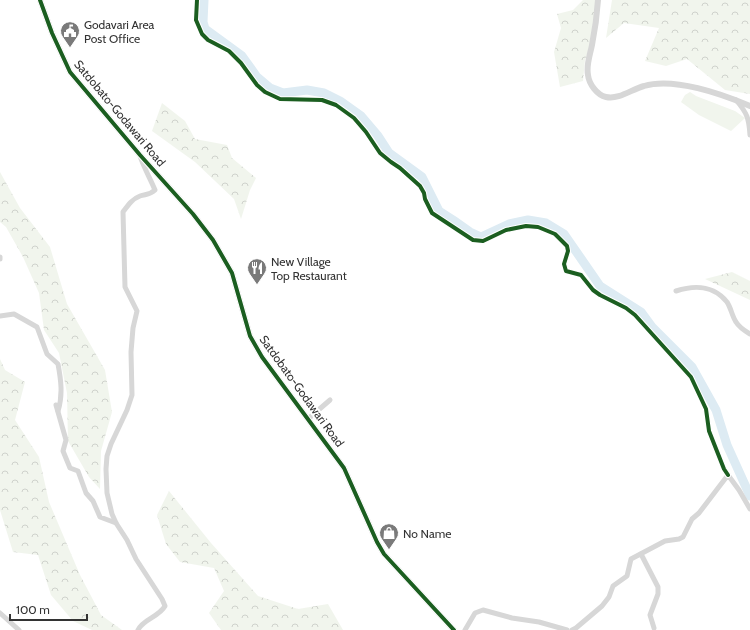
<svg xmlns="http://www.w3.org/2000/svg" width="750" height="630" font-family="Cabin,sans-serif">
<defs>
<pattern id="forest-crowns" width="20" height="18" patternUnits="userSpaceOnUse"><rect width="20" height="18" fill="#f1f5ed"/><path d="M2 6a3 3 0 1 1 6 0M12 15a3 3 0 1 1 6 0" fill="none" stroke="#cfd2cc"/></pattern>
</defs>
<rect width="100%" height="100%" fill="#fff"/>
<g fill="url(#forest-crowns)">
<polygon points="583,0 595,0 595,31 585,60 583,81 560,87 554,52 561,28 557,14 573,10"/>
<polygon points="612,0 750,0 750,94 725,90 687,59 666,66 645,61 659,28 624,23 606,38"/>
<polygon points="162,103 185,121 195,139 227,145 232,158 256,178 250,190 241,219 234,199 195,162 152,131"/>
<polygon points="0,172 20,208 50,247 67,304 105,370 112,412 101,451 100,489 89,477 68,441 67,393 59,353 44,330 39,293 23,257 6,227 0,222"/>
<polygon points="732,272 750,281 750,300 705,279"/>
<polygon points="0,359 5,370 25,382 15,420 39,457 49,502 80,575 101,615 122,630 92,630 73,621 51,595 38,555 13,552 0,510"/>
<polygon points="169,491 211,543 258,596 298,609 328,604 343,630 221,630 209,613 224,591 214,568 180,562 166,544 157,515"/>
</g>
<polygon fill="#f1f5ed" points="690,92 696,96 735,111 745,118 731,131 699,115 681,102 685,95"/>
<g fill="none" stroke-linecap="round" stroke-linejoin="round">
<polyline stroke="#ddebf3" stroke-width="9" points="204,0 203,22 205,29 242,56 257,77 270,88 283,93 307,90 324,93 340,101 361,116 378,136 389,153 422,177 439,211 453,220 470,232 481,237 509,224 528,220 546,223 564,234 600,286 641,312 652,327 692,367 716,410 727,445 750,496"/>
<g stroke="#d7d7d7" stroke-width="5">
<polyline points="197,0 196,20 202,34 208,40 229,51 241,63 257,85 265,92 280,99 322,100 336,105 354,118 366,132 380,153 391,162 400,168 420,186 424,193 425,199 432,213 473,240 483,241 506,230 526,226 538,227 555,234 567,246 568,251 564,264 566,271 581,275 593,290 600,295 626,308 635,315 691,377 706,409 709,431 724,469 728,475"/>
<path d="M 736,100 C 747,113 749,118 750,135"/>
<polyline points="0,257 0,259"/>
<path d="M 676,291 C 695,285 713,285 727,302 C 731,308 732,316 736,322 C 739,327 745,331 750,334"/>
<path d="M 0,316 L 14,314 L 37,327 L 47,354 L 58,364 C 61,380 63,395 58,411"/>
<polyline points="56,405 66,440 63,451 70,468 78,471 86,493 93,501 100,517 116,523"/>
<polyline points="308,419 330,400"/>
<polyline points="641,554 658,587 658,594 650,615 654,628"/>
<polyline points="0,613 19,630"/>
<path d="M 138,630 C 143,619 159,617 165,606 L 162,599 L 136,559 L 127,540 L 116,523 L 112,514 L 107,493 L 106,469 L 107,456 L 111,444 L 127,410 L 132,395 L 131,352 L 133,328 L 137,311 L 125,287 L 123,212 C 128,205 132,199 140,196 C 146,194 150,195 155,190 C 150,178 144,168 140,156"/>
<polyline points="465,630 475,613 483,610 512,618 539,622 567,630"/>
<polyline points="572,630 576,628 602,606 609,597 613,586 627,576 631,559 665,541 679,539 683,537 692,519 699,513 728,475 739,490 750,509"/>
</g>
<g stroke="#d7d7d7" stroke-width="6">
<polyline points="40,0 52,33 70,72 140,155 193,214 213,240 232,273 250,336 262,357 344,468 377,542 384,554 454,630"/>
<path d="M 598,0 C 597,15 595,30 592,45 C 590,55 586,65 588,75 C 589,84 597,95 606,97 C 619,100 632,89 644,86 C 674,77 722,94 750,106"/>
</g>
<g stroke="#fff" stroke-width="6">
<g id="cycleway">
<polyline points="40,0 52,33 70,72 140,155 193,214 213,240 232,273 250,336 262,357 344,468 377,542 384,554 454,630"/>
<polyline points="197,0 196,20 202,34 208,40 229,51 241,63 257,85 265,92 280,99 322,100 336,105 354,118 366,132 380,153 391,162 400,168 420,186 424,193 425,199 432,213 473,240 483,241 506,230 526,226 538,227 555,234 567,246 568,251 564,264 566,271 581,275 593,290 600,295 626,308 635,315 691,377 706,409 709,431 724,469 728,475"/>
</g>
</g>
<use href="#cycleway" stroke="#1b5e20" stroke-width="4"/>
</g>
<defs>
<g id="civic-pin" transform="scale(1)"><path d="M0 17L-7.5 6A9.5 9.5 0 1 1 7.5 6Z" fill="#7a7a7a" stroke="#fff"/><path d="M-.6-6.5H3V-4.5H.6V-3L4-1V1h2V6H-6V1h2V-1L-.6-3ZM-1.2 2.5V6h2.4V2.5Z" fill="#fff"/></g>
<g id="restaurant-pin" transform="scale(1)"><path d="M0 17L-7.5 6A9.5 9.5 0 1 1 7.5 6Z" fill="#7a7a7a" stroke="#fff"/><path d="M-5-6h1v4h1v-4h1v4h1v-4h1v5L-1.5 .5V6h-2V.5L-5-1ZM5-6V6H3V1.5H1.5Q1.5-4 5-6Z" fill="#fff"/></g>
<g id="shop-pin" transform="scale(1)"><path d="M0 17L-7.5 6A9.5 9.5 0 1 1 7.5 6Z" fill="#7a7a7a" stroke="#fff"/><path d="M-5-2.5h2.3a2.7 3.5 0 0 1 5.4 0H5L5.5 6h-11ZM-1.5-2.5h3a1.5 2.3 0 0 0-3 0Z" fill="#fff"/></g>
</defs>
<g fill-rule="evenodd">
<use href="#civic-pin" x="70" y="31"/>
<use href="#restaurant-pin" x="257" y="268"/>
<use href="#shop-pin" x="389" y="533"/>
</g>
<g text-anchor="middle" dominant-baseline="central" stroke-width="4" stroke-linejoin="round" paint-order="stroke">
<g font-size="12" fill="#333" stroke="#fff" text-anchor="start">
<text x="84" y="24">Godavari Area<tspan x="84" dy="14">Post Office</tspan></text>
<text x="271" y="261">New Village<tspan x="271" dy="14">Top Restaurant</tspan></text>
<text x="403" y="533">No Name</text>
</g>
<g font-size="12" fill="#333" stroke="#fff">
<text transform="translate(120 113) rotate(50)">Satdobato-Godawari Road</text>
<text transform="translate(302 391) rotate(54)">Satdobato-Godawari Road</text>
</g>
</g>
<path d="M10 614v6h77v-6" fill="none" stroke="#333333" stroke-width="2"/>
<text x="16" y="614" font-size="12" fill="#333333" stroke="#ffffff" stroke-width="3" paint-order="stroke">100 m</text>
</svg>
